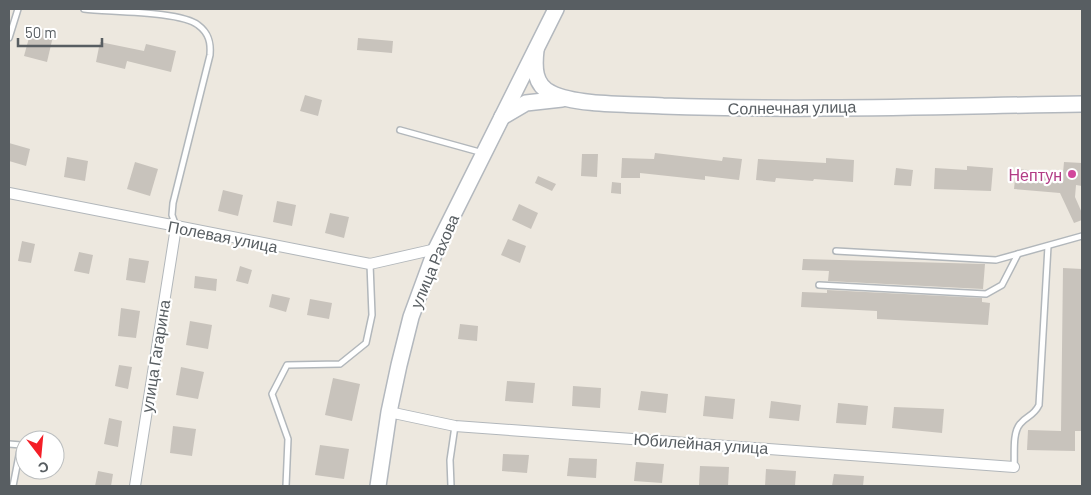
<svg xmlns="http://www.w3.org/2000/svg" width="1091" height="495" font-family="Barlow,sans-serif">
<rect width="100%" height="100%" fill="#ede8df"/>
<g fill="#c8c3bc">
<polygon points="32,27 54,32 47,62 24,56"/>
<polygon points="358,38 393,41 392,53 357,50"/>
<polygon points="100,42 144,51 146,44 176,51 171,72 127,61 125,69 96,62"/>
<polygon points="305,95 322,100 318,116 300,111"/>
<polygon points="9,143 30,149 26,166 9,161"/>
<polygon points="655,153 722,161 723,157 742,159 739,180 705,176 705,180 640,173 640,178 621,178 622,158 654,159"/>
<polygon points="582,154 598,154 597,177 581,176"/>
<polygon points="67,157 88,161 85,181 64,177"/>
<polygon points="826,158 854,160 853,182 814,179 813,181 776,178 775,182 756,180 758,159 826,163"/>
<polygon points="135,162 158,169 150,196 127,189"/>
<polygon points="1064,162 1082,163 1082,186 1076,185 1075,197 1082,213 1082,220 1074,223 1060,193 1014,189 1016,169 1063,173"/>
<polygon points="967,166 993,168 991,191 934,189 935,168 967,170"/>
<polygon points="896,168 913,170 911,186 894,185"/>
<polygon points="538,176 556,184 552,191 535,183"/>
<polygon points="612,182 621,183 621,194 611,193"/>
<polygon points="223,190 243,195 238,216 218,211"/>
<polygon points="277,201 296,205 292,226 273,222"/>
<polygon points="519,204 538,213 531,229 512,220"/>
<polygon points="330,213 349,217 344,238 325,233"/>
<polygon points="508,239 526,246 520,263 501,255"/>
<polygon points="22,241 35,244 31,263 18,261"/>
<polygon points="79,252 93,255 89,274 74,271"/>
<polygon points="129,258 149,261 145,283 126,280"/>
<polygon points="803,259 985,264 983,289 828,281 829,271 802,270"/>
<polygon points="240,266 252,270 248,284 236,281"/>
<polygon points="1063,268 1082,269 1081,431 1075,431 1075,451 1027,450 1028,430 1061,431"/>
<polygon points="195,276 217,279 216,291 194,288"/>
<polygon points="827,290 982,298 982,302 990,303 988,325 877,319 877,311 801,307 802,292 827,293"/>
<polygon points="272,294 290,298 286,312 269,307"/>
<polygon points="310,299 332,303 329,319 307,315"/>
<polygon points="121,308 140,311 136,338 118,336"/>
<polygon points="190,321 212,325 208,349 186,345"/>
<polygon points="460,324 478,326 477,341 458,339"/>
<polygon points="119,365 132,367 128,389 115,386"/>
<polygon points="181,367 204,372 198,399 176,395"/>
<polygon points="333,378 360,384 352,421 325,415"/>
<polygon points="507,381 535,383 533,403 505,401"/>
<polygon points="573,386 601,388 600,408 572,406"/>
<polygon points="641,391 668,394 666,413 638,410"/>
<polygon points="705,396 735,399 733,419 703,416"/>
<polygon points="771,401 801,405 799,421 769,418"/>
<polygon points="838,403 868,406 866,425 836,423"/>
<polygon points="894,407 944,409 942,433 892,428"/>
<polygon points="109,418 122,421 118,447 104,444"/>
<polygon points="173,426 196,429 192,456 170,453"/>
<polygon points="320,445 349,449 344,479 315,475"/>
<polygon points="503,454 529,455 527,473 502,471"/>
<polygon points="569,458 597,459 596,478 567,476"/>
<polygon points="636,462 664,464 662,483 634,481"/>
<polygon points="700,466 729,467 728,486 699,485"/>
<polygon points="766,469 796,471 795,486 765,486"/>
<polygon points="98,471 113,474 111,486 95,486"/>
<polygon points="834,474 864,476 863,486 832,486"/>
</g>
<g fill="none" stroke-linecap="round" stroke-linejoin="round">
<g stroke="#b2b7bb" stroke-width="8">
<g id="lane">
<path d="M 84,9 C 109,12 181,11 198,25 C 209,33 211,43 210,55 L 173,203 L 172,215 L 176,226"/>
<polyline points="9,38 18,9"/>
<polyline points="400,130 483,153"/>
<polyline points="836,251 996,260 1082,236"/>
<polyline points="819,285 986,294 1002,285 1018,254"/>
<polyline points="9,444 21,445 13,486"/>
<path d="M 1014,467 C 1015,455 1012,433 1020,424 C 1027,415 1033,417 1039,405 L 1048,246"/>
<polyline points="286,486 288,439 272,394 287,365 340,364 366,343 372,315 370,264"/>
<polyline points="451,486 450,460 455,426"/>
</g>
</g>
<g stroke="#b2b7bb" stroke-width="12">
<g id="street">
<polyline points="9,193 370,264 436,249"/>
<polyline points="389,412 455,426 1014,467"/>
<polyline points="135,486 176,227"/>
</g>
</g>
<g stroke="#b3b8be" stroke-width="18">
<g id="secondary">
<path d="M 536,50 C 534,67 534,85 551,93 C 576,106 634,104 663,106 C 803,111 943,106 1082,104"/>
<polyline points="502,117 526,103 562,99"/>
<polyline points="378,486 389,412 399,365 411,317 436,249 556,9"/>
</g>
</g>
<use href="#lane" stroke="#fff" stroke-width="5"/>
<use href="#street" stroke="#fff" stroke-width="10"/>
<use href="#secondary" stroke="#fff" stroke-width="15"/>
</g>
<circle fill="#d1479c" stroke="#fff" stroke-width="2" cx="1072" cy="174" r="5"/>
<g text-anchor="middle" dominant-baseline="central" stroke-width="4.5" stroke-linejoin="round" paint-order="stroke">
<g font-size="16" fill="#585e62" stroke="#fff">
<text transform="translate(792 107) rotate(-1)">Солнечная улица</text>
<text transform="translate(223 236) rotate(11)">Полевая улица</text>
<text transform="translate(434 261) rotate(-67)">улица Рахова</text>
<text transform="translate(155 356) rotate(-81)">улица Гагарина</text>
<text transform="translate(701 443) rotate(4)">Юбилейная улица</text>
</g>
<g font-size="16" fill="#b23c85" stroke="#fff" text-anchor="end">
<text x="1062" y="174">Нептун</text>
</g>
</g>
<rect width="1091" height="495" fill="none" stroke="#585e62" stroke-width="20"/>
<g transform="translate(40 455) rotate(164)"><circle r="24" fill="#ffffff" stroke="#bcbfc0"/>
<path d="M0-4L9 19L0 12L-9 19Z" fill="#f41e27"/>
<text y="-8" font-size="14" font-weight="bold" text-anchor="middle" fill="#585e62">С</text>
</g>
<path d="M18 38v8h84v-8" fill="none" stroke="#585e62" stroke-width="2.5"/>
<text x="25" y="38" font-size="15" fill="#585e62" stroke="#ffffff" stroke-width="4" paint-order="stroke">50 m</text>
</svg>
